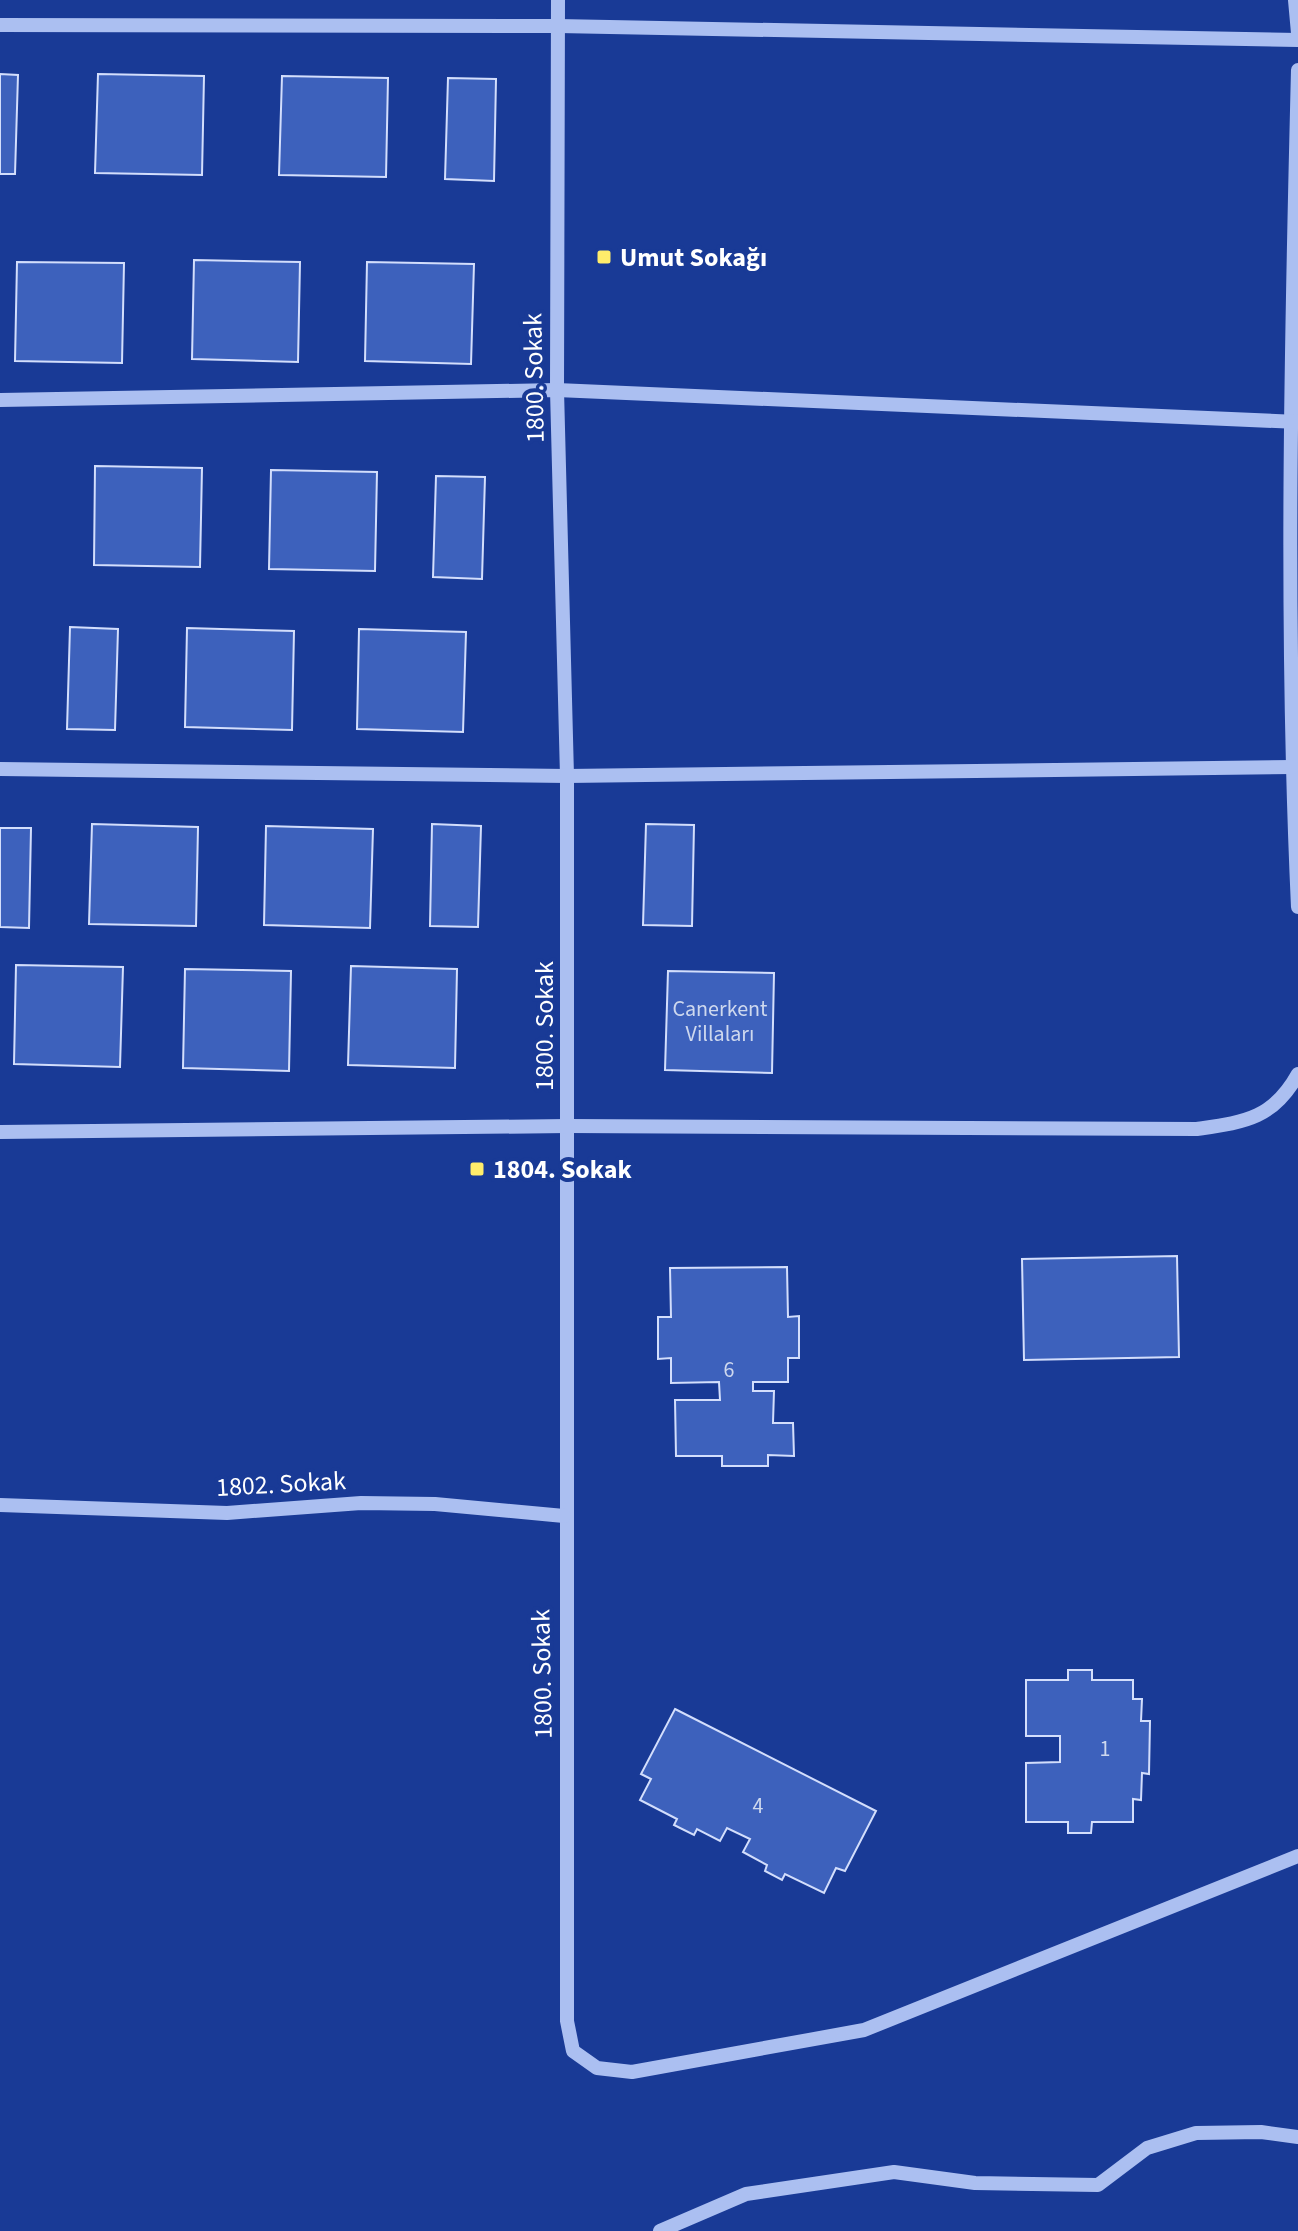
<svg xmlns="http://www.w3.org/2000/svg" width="1298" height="2231" font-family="'Source Sans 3',sans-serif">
<rect width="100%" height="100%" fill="#193a96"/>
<g fill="#3d61bc" stroke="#d3defc" stroke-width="2">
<polygon points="0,74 18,75 15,174 0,174"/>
<polygon points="98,74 204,76 202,175 95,173"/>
<polygon points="282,76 388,78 386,177 279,175"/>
<polygon points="448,78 496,79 494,181 445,179"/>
<polygon points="194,260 300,262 298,362 192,359"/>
<polygon points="17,262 124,263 122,363 15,361"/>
<polygon points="367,262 474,264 471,364 365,361"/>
<polygon points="95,466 202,468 200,567 94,565"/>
<polygon points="271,470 377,472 375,571 269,569"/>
<polygon points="436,476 485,477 482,579 433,577"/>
<polygon points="70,627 118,629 115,730 67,729"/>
<polygon points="187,628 294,631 292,730 185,727"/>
<polygon points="359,629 466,632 463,732 357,729"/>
<polygon points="92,824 198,827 196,926 89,924"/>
<polygon points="432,824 481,826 478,927 430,926"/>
<polygon points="646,824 694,825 692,926 643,925"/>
<polygon points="266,826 373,829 370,928 264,925"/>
<polygon points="0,828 31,828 29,928 0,927"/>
<polygon points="16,965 123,967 120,1067 14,1064"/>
<polygon points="351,966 457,969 455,1068 348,1065"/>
<polygon points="185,969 291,971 289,1071 183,1068"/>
<polygon points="668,971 774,973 772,1073 665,1070"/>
<polygon points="1177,1256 1179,1357 1024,1360 1022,1259"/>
<polygon points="787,1267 788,1317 799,1316 799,1358 788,1358 788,1382 753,1382 753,1391 774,1391 773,1423 793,1423 794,1456 768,1455 768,1466 722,1466 722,1456 676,1456 675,1400 720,1400 719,1382 671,1383 671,1358 658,1359 658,1317 671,1317 670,1268"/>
<polygon points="1068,1670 1092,1670 1092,1680 1133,1680 1133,1699 1142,1699 1141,1721 1150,1721 1149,1774 1142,1773 1141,1800 1133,1799 1133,1822 1092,1822 1091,1833 1068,1833 1068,1822 1026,1822 1026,1763 1060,1762 1060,1736 1026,1736 1026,1680 1068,1680"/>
<polygon points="675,1709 876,1811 845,1871 836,1868 824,1893 785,1874 782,1880 765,1871 767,1865 743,1852 750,1839 727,1828 720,1841 697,1829 694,1835 674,1825 677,1819 640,1800 651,1779 641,1774"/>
</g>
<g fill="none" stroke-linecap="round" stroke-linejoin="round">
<g stroke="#abbff1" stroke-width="14">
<polyline points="558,0 557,390 567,776 567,2021 573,2051 597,2068 632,2072 864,2030 1298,1856"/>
<polyline points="1295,0 1298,33"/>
<polyline points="0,25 558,26 1298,40"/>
<path d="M 1298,70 C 1291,349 1285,628 1298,907"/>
<polyline points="0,400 557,390 1298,422"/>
<polyline points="0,769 567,776 1292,767"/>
<path d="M 0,1132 L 568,1126 L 1197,1129 C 1245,1122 1273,1119 1298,1074"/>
<polyline points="0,1505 227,1513 361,1503 435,1504 564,1516"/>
<polyline points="660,2231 746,2194 894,2172 975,2183 1098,2185 1147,2148 1196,2133 1261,2132 1298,2137"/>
</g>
</g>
<g fill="#ffed6b" stroke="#193a96" stroke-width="3">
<rect x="596" y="249" width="16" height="16" rx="4"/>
<rect x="469" y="1161" width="16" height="16" rx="4"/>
</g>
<g text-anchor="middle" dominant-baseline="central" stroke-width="8" stroke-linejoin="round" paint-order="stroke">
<g font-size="22" fill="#ced8ee">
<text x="720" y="1009">Canerkent<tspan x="720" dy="25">Villaları</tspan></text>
<text x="729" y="1370">6</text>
<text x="1105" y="1749">1</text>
<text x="758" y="1806">4</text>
</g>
<g font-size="26" font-weight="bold" fill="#fff" stroke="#193a96" text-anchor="start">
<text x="620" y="257">Umut Sokağı</text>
<text x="493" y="1169">1804. Sokak</text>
</g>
<g font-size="26" fill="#fff" stroke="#193a96">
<text transform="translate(534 378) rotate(-91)">1800. Sokak</text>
<text transform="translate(544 1026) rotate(-90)">1800. Sokak</text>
<text transform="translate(281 1484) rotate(-3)">1802. Sokak</text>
<text transform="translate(542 1674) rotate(-91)">1800. Sokak</text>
</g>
</g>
</svg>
